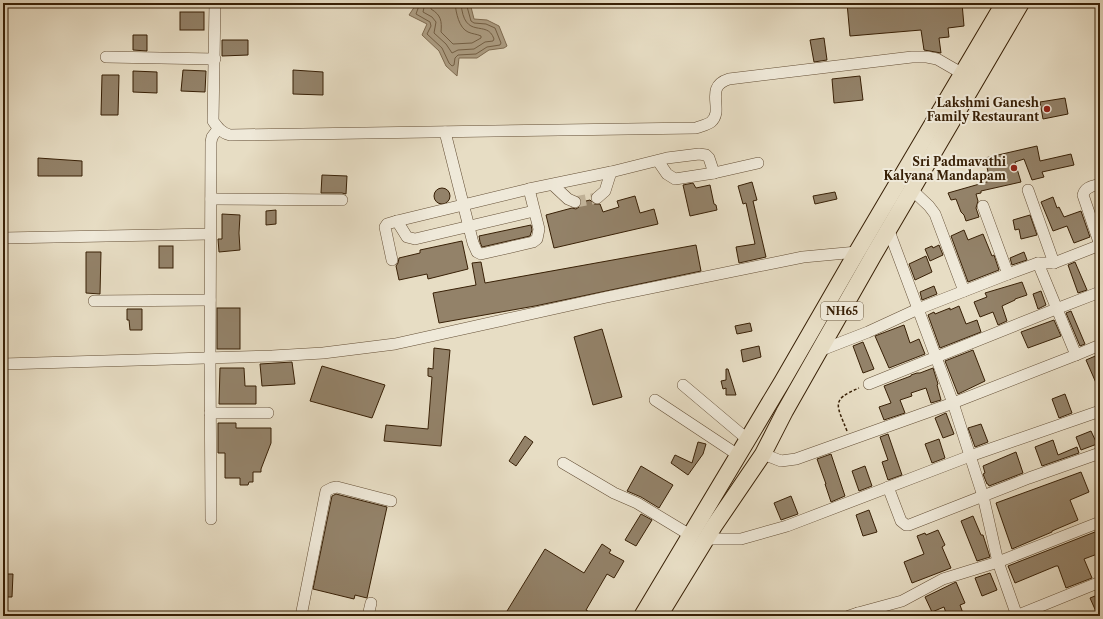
<svg xmlns="http://www.w3.org/2000/svg" width="1103" height="619" font-family="'Libre Caslon Text',serif">
<rect width="100%" height="100%" fill="#e7ddc4"/>
<filter id="stains"><feTurbulence type="fractalNoise" baseFrequency=".005" numOctaves="4"/><feColorMatrix values="0 0 0 0 .2 0 0 0 0 .09 0 0 0 0 .02 0 0 0 .5 -.17"/></filter>
<radialGradient id="worn" r=".72"><stop offset=".6" stop-color="#630" stop-opacity="0"/><stop offset="1" stop-color="#630" stop-opacity=".3"/></radialGradient>
<polygon fill="#ac9d83" stroke="#7e6b51" points="417,3 470,3 474,19 487,20 499,26 507,46 504,48 489,50 477,58 459,58 457,76 446,66 439,51 422,35 427,24 409,15"/>
<g fill="none" stroke-linecap="round" stroke-linejoin="round">
<g stroke="#725e44" stroke-width="1">
<polyline points="420,3 416,14 430,22 431,26 427,34 442,48 449,63 452,66 454,65 455,58 458,55 476,54 487,47 500,45 501,43 495,28 486,24 474,23 471,21 466,3"/>
<path d="M 425,3 L 423,12 L 432,17 L 436,22 L 434,33 L 446,44 L 452,53 L 458,50 L 474,49 L 485,42 L 493,41 L 494,39 C 487,18 464,42 461,3"/>
<path d="M 431,3 L 431,9 C 441,15 442,21 441,32 L 453,44 L 472,43 L 481,38 L 481,36 C 477,34 472,34 468,32 C 459,28 456,13 455,3"/>
</g>
</g>
<g fill="#938269" stroke="#382006">
<polygon points="847,3 962,3 964,26 948,28 949,37 939,38 941,53 924,50 921,30 850,36"/>
<rect x="180" y="12" width="24" height="18"/>
<polygon points="133,35 147,35 147,51 133,50"/>
<polygon points="824,38 827,60 814,62 810,40"/>
<polygon points="222,40 248,40 248,55 222,56"/>
<polygon points="183,70 206,71 205,92 181,91"/>
<polygon points="293,70 323,72 323,95 293,94"/>
<polygon points="133,71 157,72 157,93 133,92"/>
<polygon points="102,75 119,75 118,115 101,115"/>
<polygon points="860,76 863,100 834,103 832,79"/>
<polygon points="1065,98 1068,114 1043,119 1040,102"/>
<polygon points="1037,146 1040,161 1071,154 1074,165 1042,172 1044,177 1032,180 1024,159 1015,162 1021,182 981,191 981,193 976,194 978,201 976,208 979,217 966,221 964,215 961,212 956,199 951,200 948,193 990,181 985,158"/>
<polygon points="38,158 82,161 82,176 38,176"/>
<polygon points="322,175 347,176 346,194 342,193 321,193"/>
<polygon points="752,182 757,200 753,201 766,257 739,263 736,247 755,244 746,203 743,204 738,186"/>
<polygon points="693,183 696,188 710,185 714,204 716,205 717,210 690,216 683,185"/>
<circle cx="442" cy="196" r="8"/>
<polygon points="835,192 837,199 815,204 813,196"/>
<polygon points="635,196 640,213 654,209 658,224 554,248 546,215 572,208 576,209 579,207 582,202 590,200 594,204 600,204 603,212 619,207 617,201"/>
<polygon points="1053,197 1057,208 1059,207 1064,217 1081,211 1090,237 1074,243 1067,226 1053,231 1041,202"/>
<polygon points="276,210 276,224 266,225 266,211"/>
<polygon points="222,214 240,215 239,233 240,250 219,252 218,239 222,239"/>
<polygon points="1030,215 1037,235 1021,239 1019,229 1015,230 1013,220"/>
<polygon points="531,225 532,230 530,236 482,247 480,242 479,236"/>
<polygon points="964,230 968,240 983,234 992,256 994,255 999,270 968,282 951,236"/>
<polygon points="462,241 468,269 428,279 427,274 399,280 396,266 398,263 399,258 420,253 420,250"/>
<polygon points="696,245 701,271 535,306 439,323 433,293 476,285 472,263 481,262 485,283"/>
<polygon points="939,245 943,255 930,261 925,249 932,246 933,248"/>
<rect x="159" y="246" width="14" height="22"/>
<polygon points="86,252 101,252 100,294 86,293"/>
<polygon points="1024,252 1027,260 1012,265 1010,258"/>
<polygon points="926,256 932,272 915,280 909,264"/>
<polygon points="1075,262 1087,290 1078,293 1068,265"/>
<polygon points="1022,282 1027,295 1015,299 1015,300 1002,306 1007,321 998,325 993,312 980,317 974,302 987,297 985,293"/>
<polygon points="934,286 937,294 922,300 920,292"/>
<polygon points="1041,291 1046,305 1038,309 1033,294"/>
<polygon points="959,306 966,324 977,320 981,332 940,348 928,315 934,312 935,314 950,308 950,310"/>
<rect x="217" y="308" width="23" height="41"/>
<polygon points="127,309 142,309 142,330 130,330 129,320 127,320"/>
<polygon points="1071,311 1085,344 1080,346 1066,313"/>
<polygon points="1054,320 1061,336 1028,348 1021,332"/>
<polygon points="750,323 752,331 737,334 735,326"/>
<polygon points="904,325 910,343 919,339 925,354 889,368 875,336"/>
<polygon points="602,329 622,397 593,405 574,337"/>
<polygon points="863,342 874,369 863,373 853,346"/>
<polygon points="759,346 761,357 743,362 741,350"/>
<polygon points="434,348 450,350 441,446 384,441 386,425 428,429 432,377 428,376 428,368 433,369"/>
<polygon points="973,350 985,381 958,394 945,361"/>
<polygon points="1100,354 1100,392 1086,360"/>
<polygon points="292,362 295,384 262,386 260,364"/>
<polygon points="322,366 385,385 372,418 310,401"/>
<polygon points="220,368 244,368 245,386 256,386 256,404 219,404"/>
<polygon points="933,368 938,384 937,385 941,400 931,403 926,388 911,393 912,396 900,400 905,413 884,420 879,407 891,403 884,386 911,376 911,375 917,373 920,373"/>
<polygon points="726,369 728,369 736,395 726,395 726,388 723,389 721,381 726,380"/>
<polygon points="1065,394 1072,413 1059,418 1052,399"/>
<polygon points="946,413 954,434 943,438 935,418"/>
<polygon points="218,423 236,423 236,428 271,428 271,443 261,469 261,472 253,472 253,482 249,482 248,485 240,485 240,478 225,478 225,453 218,453"/>
<polygon points="981,424 988,442 975,447 968,428"/>
<polygon points="1091,431 1097,444 1081,450 1076,437"/>
<polygon points="888,434 902,475 888,480 882,462 888,460 880,437"/>
<polygon points="525,436 533,442 516,466 509,461"/>
<polygon points="939,439 945,458 932,463 925,444"/>
<polygon points="1053,440 1058,455 1077,447 1079,453 1042,466 1035,447"/>
<polygon points="698,442 706,444 703,454 688,475 671,463 675,455 692,463"/>
<polygon points="1016,452 1023,473 989,486 988,484 987,484 983,474 985,473 983,466"/>
<polygon points="831,454 845,496 831,502 825,484 826,484 817,459"/>
<polygon points="641,466 673,485 659,508 641,497 627,491"/>
<polygon points="865,466 872,486 859,491 852,471"/>
<polygon points="1081,472 1089,492 1070,500 1078,520 1052,531 1052,532 1012,549 996,503"/>
<polygon points="336,494 387,507 367,598 355,595 354,599 313,589 332,496"/>
<polygon points="791,496 798,514 781,520 774,503"/>
<polygon points="869,510 877,532 863,536 856,515"/>
<polygon points="641,514 652,520 636,546 625,540"/>
<polygon points="973,516 981,535 983,535 990,557 977,561 961,521"/>
<polygon points="938,530 945,545 942,547 951,568 912,583 904,562 924,554 917,536 925,533 926,535"/>
<polygon points="1100,530 1100,553 1084,559 1092,578 1066,588 1058,566 1056,566 1015,583 1008,566"/>
<polygon points="602,544 611,550 609,553 624,561 614,578 607,574 586,610 596,616 504,616 545,549 584,573"/>
<polygon points="990,573 997,590 982,596 975,578"/>
<polygon points="6,574 13,574 12,597 5,597"/>
<polygon points="956,582 965,603 960,605 964,616 947,616 944,607 932,612 925,597"/>
<polygon points="1100,594 1100,616 1098,616 1090,598"/>
</g>
<g fill="none" stroke-linecap="round" stroke-linejoin="round">
<polyline stroke="#c4b79e" stroke-width="11" stroke-dasharray="11 5.5" stroke-linecap="butt" points="575,202 597,198"/>
<g stroke="#644f36" stroke-width="12">
<g id="minor">
<path d="M 215,3 L 213,121 C 218,128 222,133 230,135 L 696,128 C 701,126 707,125 711,122 C 725,110 703,87 729,79 L 912,57 L 927,57 L 937,59 L 963,74"/>
<polyline points="106,57 215,59"/>
<polyline points="445,132 473,243 477,252 481,254 533,242 537,239 539,229 529,189"/>
<polyline points="658,161 667,174 675,179 714,173 758,163"/>
<path d="M 1100,184 C 1093,186 1085,187 1083,195 L 1100,245"/>
<polyline points="553,185 568,199 575,202"/>
<polyline points="912,190 929,206 935,214 964,291"/>
<polyline points="1028,190 1054,263"/>
<polyline points="597,198 605,191 611,172"/>
<polyline points="211,199 342,200"/>
<polyline points="983,206 1008,274"/>
<polyline points="397,221 407,237 415,239 534,211"/>
<polyline points="889,231 953,403 983,496 998,562 1017,616"/>
<polyline points="3,238 210,234"/>
<polyline points="392,260 385,227 387,224 397,221 529,189 611,172 667,158 699,154 706,155 709,158 714,173"/>
<polyline points="1038,263 1076,355"/>
<polyline points="94,301 210,300"/>
<polyline points="819,351 868,332 918,309 1008,274 1038,263 1054,263 1100,245"/>
<polyline points="3,364 272,356 323,353 395,344 607,297 803,257 857,252"/>
<polyline points="869,384 1056,309 1100,292"/>
<polyline points="683,385 747,439"/>
<polyline points="655,400 738,455"/>
<polyline points="210,413 268,413"/>
<polyline points="763,454 781,461 796,459 953,403 1076,355 1100,345"/>
<polyline points="563,463 614,493 637,503 690,535"/>
<polyline points="888,487 901,521 906,525 909,525 1029,478 1100,453"/>
<polyline points="211,519 210,358 211,142 212,137 218,129"/>
<polyline points="706,539 741,539 787,526 970,456 1100,411"/>
<polyline points="301,616 326,491 332,488 337,487 391,501"/>
<polyline points="368,616 371,603"/>
<polyline points="849,616 858,613"/>
<polyline points="859,616 858,613 902,601 943,579 998,562 1100,522"/>
<polyline points="1016,616 1100,582"/>
</g>
</g>
<g stroke="#382006" stroke-width="18">
<g id="highway">
<polyline points="642,616 782,382 857,252 1004,3"/>
<polyline points="659,616 714,526 763,454 785,411 873,256 1021,3"/>
</g>
</g>
<path stroke="#382006" stroke-width="1.5" stroke-dasharray="3 2" stroke-linecap="butt" d="M 847,431 C 837,405 830,400 859,388"/>
<use href="#minor" stroke="#efe9d9" stroke-width="11"/>
<use href="#highway" stroke="#e7ddc4" stroke-width="16"/>
</g>
<g fill="#8f2418" stroke="#efe9d9" stroke-width="1.5">
<circle cx="1047" cy="109" r="4"/>
<circle cx="1014" cy="168" r="4"/>
</g>
<g text-anchor="middle" dominant-baseline="central" stroke-width="4" stroke-linejoin="round" paint-order="stroke">
<rect fill="#efe9d9" stroke="#6f5c45" stroke-width="1" x="821" y="302" width="42" height="18" rx="3"/>
<g font-size="11" font-weight="bold" fill="#382006">
<text x="842" y="311">NH65</text>
</g>
<g font-size="12" font-weight="bold" fill="#382006" stroke="#efe9d9" text-anchor="end">
<text x="1039" y="102">Lakshmi Ganesh<tspan x="1039" dy="14">Family Restaurant</tspan></text>
<text x="1006" y="161">Sri Padmavathi<tspan x="1006" dy="14">Kalyana Mandapam</tspan></text>
</g>
</g>
<rect width="1103" height="619" fill="none" stroke="#e7ddc4" stroke-width="16"/>
<rect x="4" y="4" width="1095" height="611" fill="none" stroke="#382006" stroke-width="2"/>
<rect x="8" y="8" width="1087" height="603" fill="none" stroke="#382006"/>
<rect width="100%" height="100%" filter="url(#stains)"/>
<rect width="100%" height="100%" fill="url(#worn)"/>
</svg>
